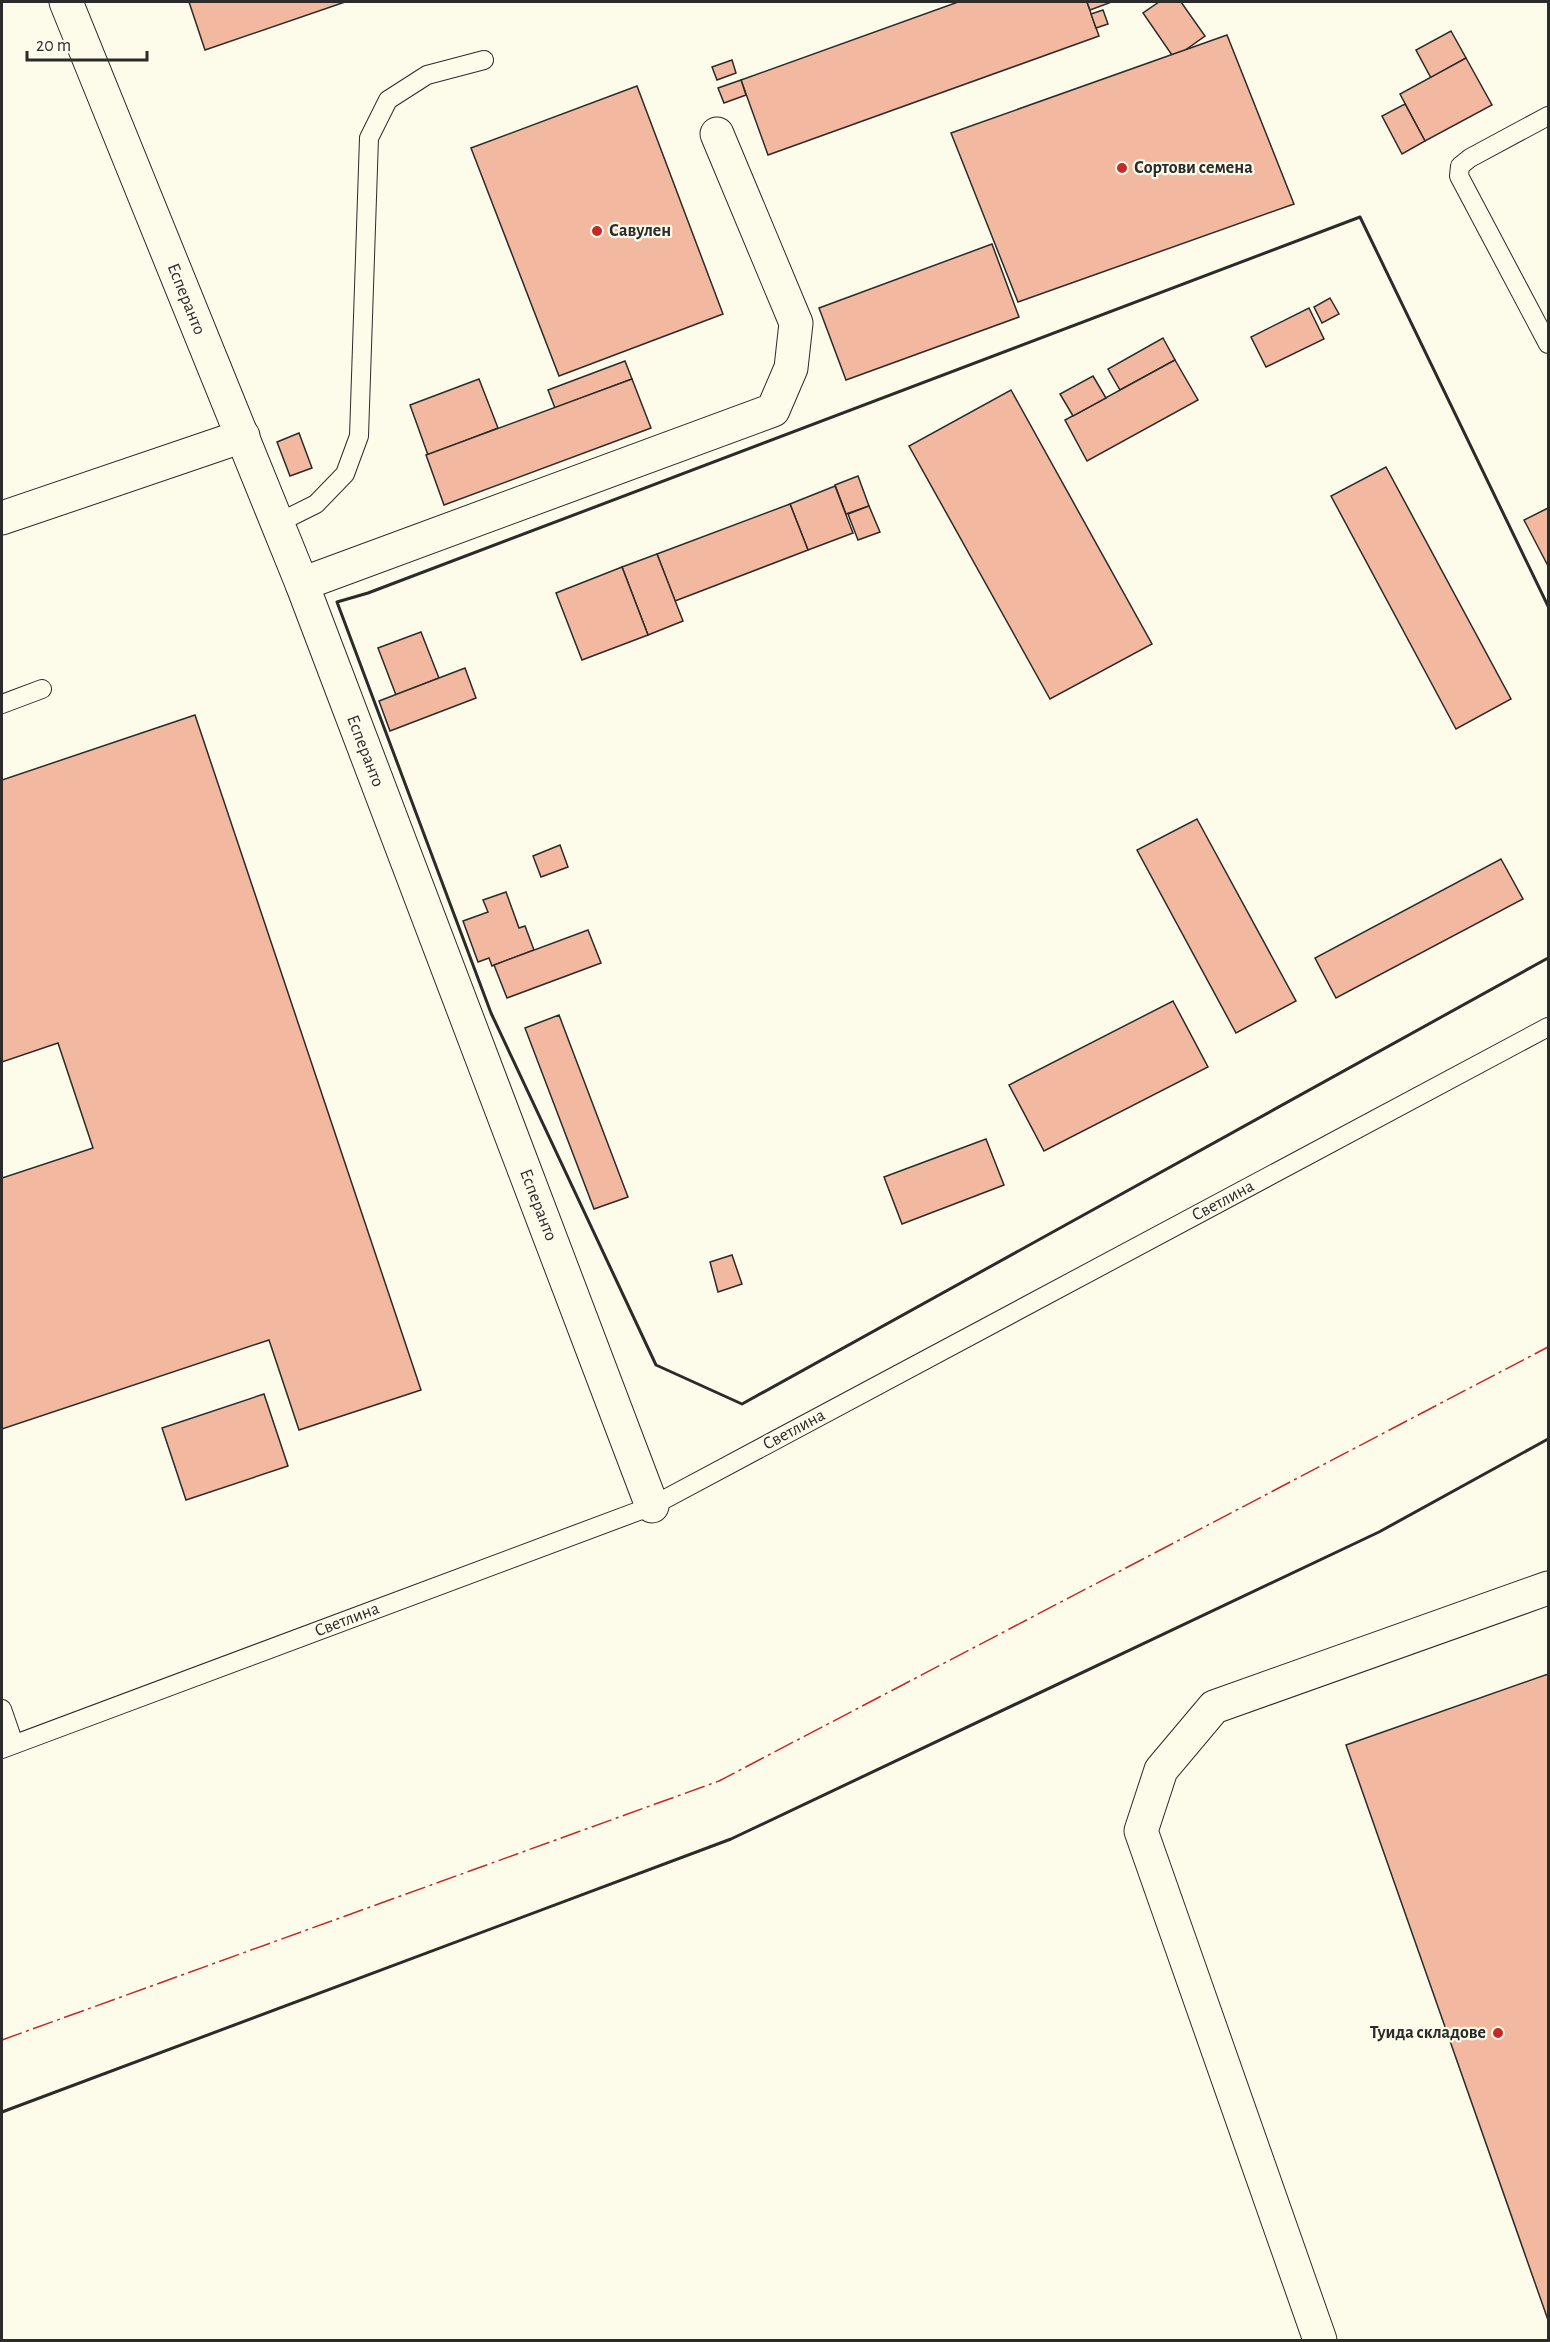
<svg xmlns="http://www.w3.org/2000/svg" width="1550" height="2342" font-family="'Alegreya Sans',sans-serif">
<rect width="100%" height="100%" fill="#fdfbea"/>
<g fill="#f2b8a0" stroke="#2b2b2b" stroke-width="1.5">
<polygon points="189,2 345,2 205,50"/>
<polygon points="958,2 1087,2 1099,36 768,155 741,80"/>
<polygon points="1087,2 1108,2 1109,3 1090,10"/>
<polygon points="1159,2 1181,2 1205,36 1174,58 1143,13"/>
<polygon points="1103,10 1108,24 1096,28 1091,14"/>
<polygon points="1451,31 1466,58 1431,78 1416,50"/>
<polygon points="1227,35 1294,204 1018,302 951,133"/>
<polygon points="1466,58 1492,105 1425,141 1400,94"/>
<polygon points="732,60 736,73 717,80 712,67"/>
<polygon points="741,80 746,95 724,103 718,88"/>
<polygon points="637,86 723,314 559,376 471,148"/>
<polygon points="1405,104 1425,141 1402,154 1382,116"/>
<polygon points="992,244 1019,317 846,380 819,308"/>
<polygon points="1330,298 1339,314 1322,323 1314,307"/>
<polygon points="1309,308 1324,339 1266,367 1251,337"/>
<polygon points="1163,338 1175,360 1120,390 1108,369"/>
<polygon points="1175,360 1198,400 1087,461 1065,420"/>
<polygon points="625,361 632,379 555,408 548,390"/>
<polygon points="1093,376 1106,398 1073,416 1060,394"/>
<polygon points="479,379 498,428 428,455 410,405"/>
<polygon points="632,379 651,428 444,505 426,455"/>
<polygon points="1011,390 1152,644 1050,699 909,446"/>
<polygon points="299,433 312,468 290,476 277,442"/>
<polygon points="1386,467 1511,699 1456,729 1331,496"/>
<polygon points="858,476 869,506 846,514 835,485"/>
<polygon points="835,486 853,533 808,550 790,504"/>
<polygon points="790,504 808,550 675,601 657,554"/>
<polygon points="869,506 880,532 858,540 848,514"/>
<polygon points="1548,508 1548,566 1524,520"/>
<polygon points="657,554 683,621 648,635 622,567"/>
<polygon points="622,567 648,635 582,660 556,593"/>
<polygon points="421,632 439,678 396,695 378,648"/>
<polygon points="465,668 476,698 390,731 379,701"/>
<polygon points="195,715 421,1390 299,1430 269,1340 2,1429 2,1178 93,1148 58,1043 2,1062 2,780"/>
<polygon points="1197,819 1296,1001 1236,1033 1137,850"/>
<polygon points="560,845 568,867 541,877 533,856"/>
<polygon points="1501,859 1523,899 1336,998 1315,958"/>
<polygon points="506,892 519,928 525,926 534,950 492,966 489,958 478,962 463,921 488,912 483,900"/>
<polygon points="588,930 601,963 507,998 494,965"/>
<polygon points="1173,1001 1208,1067 1044,1151 1009,1085"/>
<polygon points="559,1015 628,1197 594,1209 525,1028"/>
<polygon points="986,1139 1004,1185 902,1224 884,1177"/>
<polygon points="732,1255 742,1284 718,1292 710,1262"/>
<polygon points="264,1394 288,1466 186,1500 162,1428"/>
<polygon points="1548,1674 1548,2320 1346,1745"/>
</g>
<g fill="none" stroke-linecap="round" stroke-linejoin="round">
<g stroke="#2b2b2b" stroke-width="20">
<g id="lane">
<polyline points="1548,116 1470,158 1460,166 1459,176 1548,344"/>
<polyline points="278,523 316,504 345,474 359,436 369,138 388,100 427,75 484,60"/>
<polyline points="2,704 42,689"/>
<polyline points="2,1709 14,1744"/>
<polyline points="2,1749 652,1506 1548,1027"/>
</g>
</g>
<g stroke="#2b2b2b" stroke-width="35">
<g id="street">
<polyline points="66,2 302,584 652,1506"/>
<polyline points="2,518 243,436"/>
<polyline points="302,584 773,410 791,368 796,323 717,134"/>
<polyline points="1320,2340 1141,1831 1161,1770 1214,1707 1548,1588"/>
</g>
</g>
<use href="#lane" stroke="#fdfbea" stroke-width="18"/>
<use href="#street" stroke="#fdfbea" stroke-width="33"/>
<g stroke="#2b2b2b" stroke-width="3">
<polyline points="1548,606 1360,217 368,593 337,602 491,1013 656,1365 742,1404 1548,958"/>
<polyline points="2,2112 731,1839 1379,1532 1548,1439"/>
</g>
<polyline stroke="#c62828" stroke-width="1.5" stroke-dasharray="21 4.5 3 4.5" stroke-linecap="butt" points="2,2040 719,1781 1548,1347"/>
</g>
<g fill="#c62828" stroke="#fdfbea" stroke-width="2">
<circle cx="1122" cy="168" r="6"/>
<circle cx="597" cy="231" r="6"/>
<circle cx="1498" cy="2033" r="6"/>
</g>
<g text-anchor="middle" dominant-baseline="central" stroke-width="4.5" stroke-linejoin="round" paint-order="stroke">
<g font-size="18" font-weight="bold" fill="#2b2b2b" stroke="#fdfbea" text-anchor="start">
<text x="1134" y="168">Сортови семена</text>
<text x="609" y="231">Савулен</text>
<text x="1486" y="2033" text-anchor="end">Туида складове</text>
</g>
<g font-size="18" fill="#2b2b2b" stroke="#fdfbea">
<text transform="translate(186 299) rotate(68)">Есперанто</text>
<text transform="translate(365 751) rotate(69)">Есперанто</text>
<text transform="translate(1223 1201) rotate(-28)">Светлина</text>
<text transform="translate(538 1205) rotate(69)">Есперанто</text>
<text transform="translate(794 1430) rotate(-28)">Светлина</text>
<text transform="translate(347 1620) rotate(-21)">Светлина</text>
</g>
</g>
<rect width="1550" height="2342" fill="none" stroke="#2b2b2b" stroke-width="6"/>
<path d="M27 51v9h120v-9" fill="none" stroke="#2b2b2b" stroke-width="3"/>
<text x="36" y="51" font-size="18" fill="#2b2b2b" stroke="#fdfbea" stroke-width="4.5" paint-order="stroke">20 m</text>
</svg>
